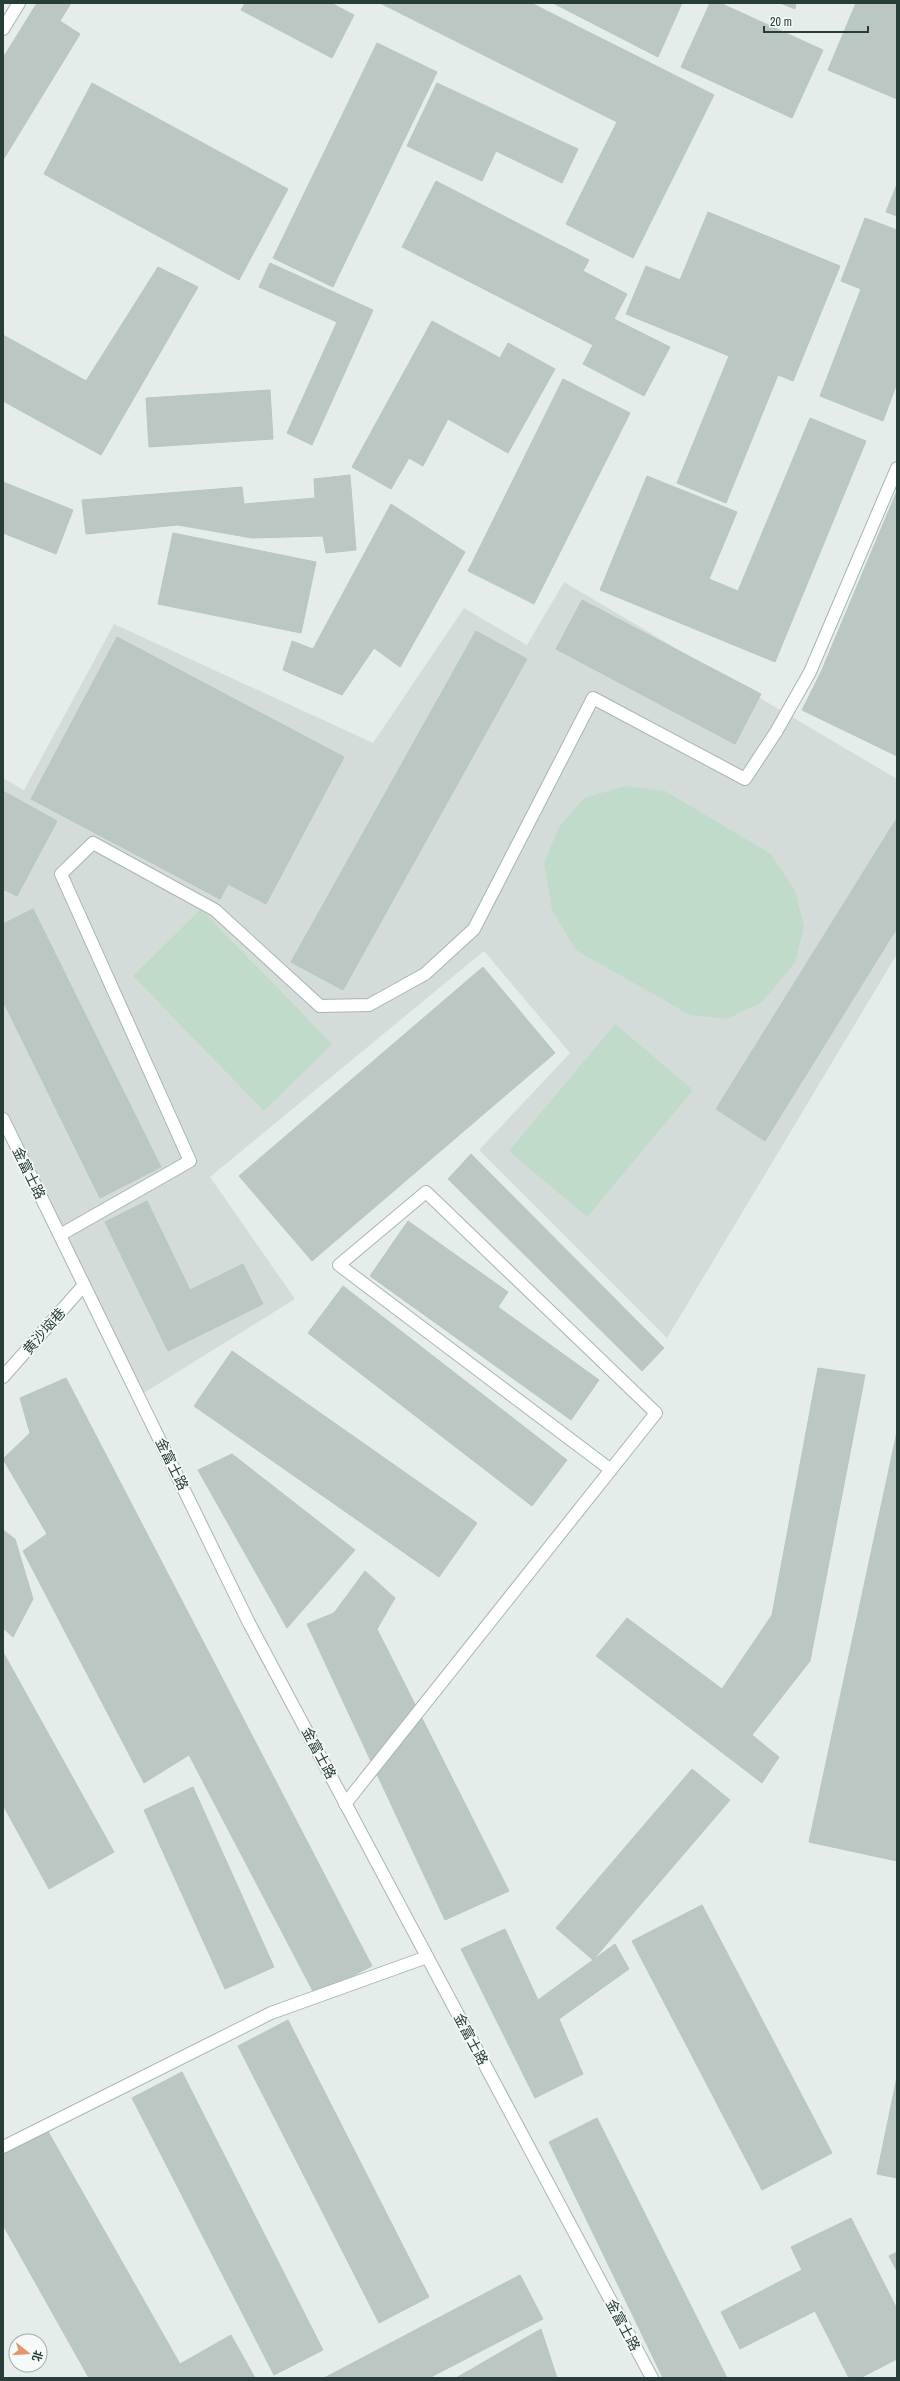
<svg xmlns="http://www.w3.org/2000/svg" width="900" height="2381" font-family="'Archivo Narrow','Noto Sans SC',sans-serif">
<rect width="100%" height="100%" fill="#e5edea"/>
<polygon fill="#d3dcd9" points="564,582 897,779 897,954 667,1338 479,1150 570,1053 484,951 210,1177 295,1299 139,1396 3,1119 3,778 24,790 114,624 373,743 464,608 527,645"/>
<g fill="#c1dbcb">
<polygon points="625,786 665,791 771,854 795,890 804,927 795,963 762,1002 727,1019 690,1015 576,950 552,910 544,863 559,827 584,798"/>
<polygon points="201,909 332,1044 264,1111 133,976"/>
<polygon points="615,1024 693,1090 587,1217 509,1151"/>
</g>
<g fill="#bbc7c3" stroke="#b8c6c2">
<polygon points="37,3 71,3 60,21 80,34 3,160 3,58"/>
<polygon points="245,3 331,3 354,15 332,58 241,10"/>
<polygon points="380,3 531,3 714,95 633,258 566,224 617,122"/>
<polygon points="553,3 682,3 658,57"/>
<polygon points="710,3 720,3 823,50 792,118 681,67"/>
<polygon points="780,3 796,3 795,9"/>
<polygon points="856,3 897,4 897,99 828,70"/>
<polygon points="377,43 437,72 333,287 273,258"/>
<polygon points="92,83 288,189 239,280 44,174"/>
<polygon points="437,83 578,149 562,183 496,151 482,181 407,146"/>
<polygon points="436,181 589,260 583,271 627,294 614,319 670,347 644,396 583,364 593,345 402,247"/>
<polygon points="897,184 897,216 886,212"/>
<polygon points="708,212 840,266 793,381 778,375 726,503 677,483 729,356 626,314 646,266 680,280"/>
<polygon points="865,218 897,230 897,383 883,421 820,396 861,289 841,281"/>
<polygon points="270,263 373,310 312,445 287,433 337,322 259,287"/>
<polygon points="158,267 198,287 101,455 3,401 3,335 86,381"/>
<polygon points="432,321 500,358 508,343 555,369 508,453 448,419 423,466 409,458 391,489 352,467"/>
<polygon points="563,379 630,413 534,604 468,571"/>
<polygon points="270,390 273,439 149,447 146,398"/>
<polygon points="810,418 866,441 775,662 600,590 647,476 737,512 709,579 738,591"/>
<polygon points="350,475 356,550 326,553 323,536 252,538 178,525 86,534 82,500 242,487 244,504 315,498 314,479"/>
<polygon points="3,482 73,510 56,554 3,533"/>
<polygon points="897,491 897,756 802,710 821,672"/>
<polygon points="391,504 465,552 400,667 374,648 342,695 283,670 292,641 313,649"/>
<polygon points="173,533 316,562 301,633 158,604"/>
<polygon points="582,600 761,694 735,744 556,649"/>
<polygon points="476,631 527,659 343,990 291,962"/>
<polygon points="117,637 344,757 266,904 228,884 220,899 31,799"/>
<polygon points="3,791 57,821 17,896 3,889"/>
<polygon points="897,818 897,928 765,1141 716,1109"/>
<polygon points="33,909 161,1167 100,1198 3,1001 3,924"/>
<polygon points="483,967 555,1053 312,1261 239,1176"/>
<polygon points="471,1154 664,1348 642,1371 448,1179"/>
<polygon points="147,1201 190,1290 243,1264 263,1304 168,1351 105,1222"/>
<polygon points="408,1221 508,1292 498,1307 599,1380 571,1420 370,1276"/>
<polygon points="343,1286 567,1460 532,1506 308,1333"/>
<polygon points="232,1351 477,1523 439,1577 194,1406"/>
<polygon points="818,1368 865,1375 810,1661 752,1735 779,1757 762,1783 596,1656 627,1618 722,1689 772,1615"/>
<polygon points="66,1378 372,1966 315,1995 189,1755 144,1783 23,1551 47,1534 3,1459 30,1433 20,1398"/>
<polygon points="897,1432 897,1861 809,1842"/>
<polygon points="232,1454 355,1550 287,1628 198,1470"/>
<polygon points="3,1530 15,1539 33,1599 13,1637 3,1628"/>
<polygon points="365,1571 395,1598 377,1629 509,1891 445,1920 307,1624 334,1613"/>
<polygon points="3,1652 114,1852 49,1889 3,1805"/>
<polygon points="692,1769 730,1800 593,1960 556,1928"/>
<polygon points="193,1787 274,1967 225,1989 144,1810"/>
<polygon points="702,1905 832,2153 762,2190 632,1941"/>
<polygon points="505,1929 538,2000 615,1944 629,1969 559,2019 583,2074 535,2098 461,1949"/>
<polygon points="288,2020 429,2297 379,2323 238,2046"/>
<polygon points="182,2072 323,2350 274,2375 132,2098"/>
<polygon points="897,2077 897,2178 877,2174"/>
<polygon points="597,2118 727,2378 663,2378 549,2142"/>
<polygon points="46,2128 180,2364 231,2335 255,2378 89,2378 3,2225 3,2153"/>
<polygon points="851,2218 897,2309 897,2359 860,2378 849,2378 815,2311 740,2349 721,2312 802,2270 791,2247"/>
<polygon points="897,2252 897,2271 889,2256"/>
<polygon points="520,2275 543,2319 429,2378 324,2378"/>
<polygon points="541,2329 557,2378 456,2378"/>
</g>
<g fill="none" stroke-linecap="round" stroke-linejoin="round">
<g stroke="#a8b5b1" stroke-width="14">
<g id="service">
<polyline points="60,1235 190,1161 61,874 93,843 215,910 320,1006 369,1005 425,974 474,929 593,698 745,779 776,732"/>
<polyline points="345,1804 656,1413 426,1192 339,1265 611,1470"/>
<polyline points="3,2147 271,2013 427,1957"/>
</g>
</g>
<g stroke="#a8b5b1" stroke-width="14">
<g id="minor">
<polyline points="3,29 19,3"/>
<polyline points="776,732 810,672 897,468"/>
</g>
</g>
<g stroke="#a8b5b1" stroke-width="14">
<g id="tertiary">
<polyline points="3,1119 249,1623 652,2378"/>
<polyline points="3,1377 84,1285"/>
</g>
</g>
<use href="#service" stroke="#fff" stroke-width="12"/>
<use href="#minor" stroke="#fff" stroke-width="12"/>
<use href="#tertiary" stroke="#fff" stroke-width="12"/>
</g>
<g text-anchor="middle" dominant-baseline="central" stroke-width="3.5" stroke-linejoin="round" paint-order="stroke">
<g font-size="14" fill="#263d39" stroke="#f5f9f8">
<text transform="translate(29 1173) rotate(64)">金富士路</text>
<text transform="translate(44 1331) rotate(-49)">黄沙垴巷</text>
<text transform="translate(172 1464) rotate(64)">金富士路</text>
<text transform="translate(319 1753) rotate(62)">金富士路</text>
<text transform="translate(471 2039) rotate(62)">金富士路</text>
<text transform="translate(623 2325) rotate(62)">金富士路</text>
</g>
</g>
<rect width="900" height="2381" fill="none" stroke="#263d39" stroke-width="8"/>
<g transform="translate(28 2353) rotate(107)"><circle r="19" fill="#f5f9f8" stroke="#a2aeac"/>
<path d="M0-3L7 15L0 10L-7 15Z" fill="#e3966c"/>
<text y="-6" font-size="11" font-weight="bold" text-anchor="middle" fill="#263d39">北</text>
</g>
<path d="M764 26v6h104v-6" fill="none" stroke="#263d39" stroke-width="2"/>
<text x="770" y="26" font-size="12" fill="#263d39" stroke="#f5f9f8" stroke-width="3" paint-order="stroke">20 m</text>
</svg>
